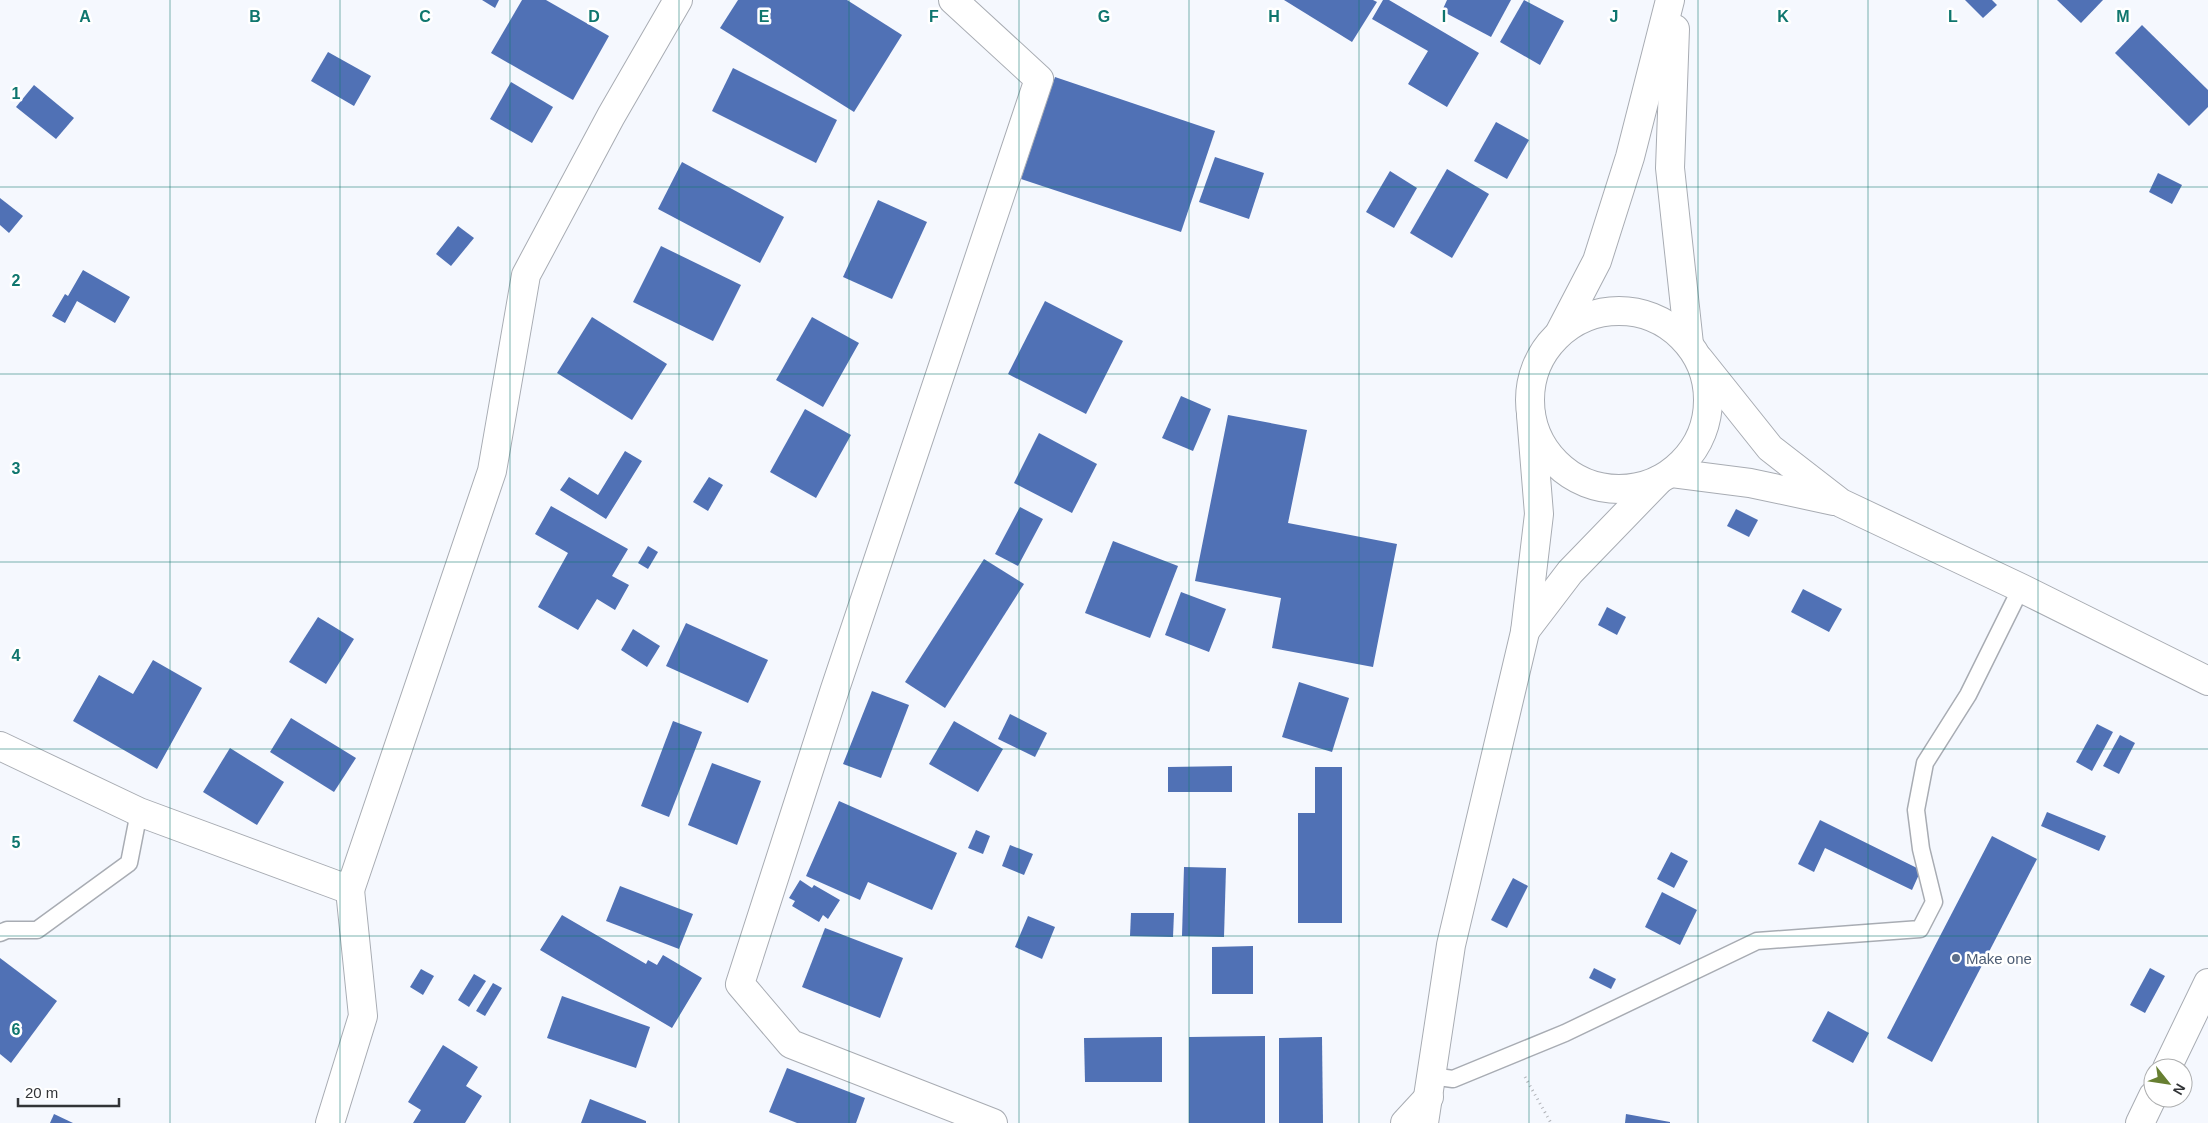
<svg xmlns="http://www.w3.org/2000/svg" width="2208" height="1123" font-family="Arial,sans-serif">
<rect width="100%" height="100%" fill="#f5f8fe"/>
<g fill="#5071b5">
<polygon points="482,0 499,0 495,8"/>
<polygon points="522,0 546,0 609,36 573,100 491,53"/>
<polygon points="738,0 847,0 902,35 854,112 720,28"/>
<polygon points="1284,0 1373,0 1377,2 1352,42"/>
<polygon points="1383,0 1389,0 1479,53 1447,107 1408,84 1428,51 1372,19"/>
<polygon points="1447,0 1511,0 1491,37 1442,11"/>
<polygon points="1524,0 1564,21 1540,65 1500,42"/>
<polygon points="1965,0 1992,0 1997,5 1983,18"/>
<polygon points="2057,0 2103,0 2081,23"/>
<polygon points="2142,25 2208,90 2208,107 2189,126 2115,53"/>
<polygon points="328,52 371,76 354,106 311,81"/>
<polygon points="733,68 837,120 816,163 712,111"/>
<polygon points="1055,77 1215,131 1181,232 1021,179"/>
<polygon points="511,82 553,107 532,143 490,119"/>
<polygon points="34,85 74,118 56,139 16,107"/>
<polygon points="1496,122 1529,140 1507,179 1474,161"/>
<polygon points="1215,157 1264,173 1249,219 1199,202"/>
<polygon points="682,162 784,217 760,263 658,209"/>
<polygon points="1447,169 1489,194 1452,258 1410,233"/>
<polygon points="1390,171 1417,188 1394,228 1366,212"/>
<polygon points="2158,173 2182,185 2172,204 2149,192"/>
<polygon points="0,198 23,216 9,233 0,225"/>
<polygon points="878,200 927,222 892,299 843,277"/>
<polygon points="458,226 474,238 451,266 436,254"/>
<polygon points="661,246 741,285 713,341 633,302"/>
<polygon points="83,270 130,297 115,323 77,301 65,323 52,316 65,294 68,296"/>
<polygon points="1045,301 1123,341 1086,414 1008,374"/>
<polygon points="592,317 667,364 632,420 557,373"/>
<polygon points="812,317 859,343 823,407 776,380"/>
<polygon points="1181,396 1211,409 1193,451 1162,438"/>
<polygon points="805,409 851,435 816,498 770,472"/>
<polygon points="1228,415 1307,430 1288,523 1397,544 1373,667 1272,648 1281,598 1195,581"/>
<polygon points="1039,433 1097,464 1072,513 1014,483"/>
<polygon points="625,451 642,461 606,519 560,490 569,477 598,495"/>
<polygon points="709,477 723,485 708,511 693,502"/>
<polygon points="551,506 628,549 612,576 629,585 615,610 597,599 578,630 538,607 568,553 535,534"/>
<polygon points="1020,507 1043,519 1018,566 995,554"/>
<polygon points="1736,509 1758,520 1749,537 1727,526"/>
<polygon points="1113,541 1178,566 1150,638 1085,613"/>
<polygon points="648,546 658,552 648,569 638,563"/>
<polygon points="984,559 1024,584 945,708 905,682"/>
<polygon points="1803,589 1842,609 1829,632 1791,612"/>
<polygon points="1181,592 1226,609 1209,652 1165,635"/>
<polygon points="1607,607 1626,617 1617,635 1598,625"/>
<polygon points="318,617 354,639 326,684 289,662"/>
<polygon points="686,623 768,660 748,703 666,666"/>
<polygon points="633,629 660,646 647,667 621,650"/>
<polygon points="153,660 202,688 157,769 73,721 99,675 133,694"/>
<polygon points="1299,682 1349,698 1332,752 1282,737"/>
<polygon points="872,691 909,705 881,778 843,764"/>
<polygon points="1010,714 1047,733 1035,757 998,739"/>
<polygon points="291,718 356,758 334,792 270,752"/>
<polygon points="673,721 702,732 669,817 641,806"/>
<polygon points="954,721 1003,749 978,792 929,764"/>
<polygon points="2097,724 2113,732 2092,771 2076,762"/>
<polygon points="2120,735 2135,743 2119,774 2103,766"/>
<polygon points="230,748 284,782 257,825 203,792"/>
<polygon points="712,763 761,781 737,845 688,825"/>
<polygon points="1232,766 1232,792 1168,792 1168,767"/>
<polygon points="1315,767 1342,767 1342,923 1298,923 1298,813 1315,813"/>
<polygon points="839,801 957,853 932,910 868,882 860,900 806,876"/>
<polygon points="2047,812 2106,836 2099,851 2041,826"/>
<polygon points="1820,820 1921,870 1912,890 1825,848 1814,872 1798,864"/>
<polygon points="976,830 990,836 983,854 968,848"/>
<polygon points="1992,836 2037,859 1932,1062 1887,1038"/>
<polygon points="1010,845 1033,854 1024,875 1002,866"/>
<polygon points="1671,852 1688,861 1674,888 1657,879"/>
<polygon points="1184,867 1226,868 1224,937 1182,936"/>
<polygon points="1513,878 1528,886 1507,928 1491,920"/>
<polygon points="800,880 812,888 814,885 840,900 828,919 823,915 819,922 792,906 795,901 789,898"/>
<polygon points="620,886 693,914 679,949 606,921"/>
<polygon points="1662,892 1697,910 1680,945 1645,927"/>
<polygon points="1131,913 1174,913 1173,937 1130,936"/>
<polygon points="562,915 646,964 648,960 657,965 663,955 702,978 672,1028 540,950"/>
<polygon points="1028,916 1055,927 1042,959 1015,947"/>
<polygon points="825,928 903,958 880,1018 802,987"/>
<polygon points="1253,946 1253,994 1212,994 1212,947"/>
<polygon points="0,958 57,1001 11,1063 0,1054"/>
<polygon points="1594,968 1616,979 1611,989 1589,978"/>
<polygon points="2150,968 2165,976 2145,1013 2130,1005"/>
<polygon points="421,969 434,976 423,995 410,987"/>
<polygon points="474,974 486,981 469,1007 458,1000"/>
<polygon points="493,983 502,988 485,1016 476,1011"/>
<polygon points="562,996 650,1027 636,1068 547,1038"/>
<polygon points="1828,1011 1869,1033 1853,1063 1812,1041"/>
<polygon points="1265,1036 1265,1123 1189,1123 1189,1037"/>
<polygon points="1162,1037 1162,1082 1085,1082 1084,1038"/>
<polygon points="1322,1037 1323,1123 1279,1123 1279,1038"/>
<polygon points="443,1045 478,1067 466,1086 482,1096 465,1123 413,1123 421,1110 408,1102"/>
<polygon points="787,1068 865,1098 856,1123 797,1123 769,1112"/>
<polygon points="590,1099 646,1121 646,1123 581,1123"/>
<polygon points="54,1114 73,1123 50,1123"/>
<polygon points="1626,1114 1670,1122 1670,1123 1625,1123"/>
</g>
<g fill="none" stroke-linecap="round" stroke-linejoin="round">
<g stroke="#a8acb3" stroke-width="19">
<g id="lane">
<polyline points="0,933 7,930 37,930 129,863 139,812"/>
<polyline points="1431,1076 1453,1079 1565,1033 1757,941 1920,929 1934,902 1921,849 1916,810 1925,763 1968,695 2021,588"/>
</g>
</g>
<g stroke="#a8acb3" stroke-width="30">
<g id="street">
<polyline points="953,0 1039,79 835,689 740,984 791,1044 993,1123"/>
<polyline points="1699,359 1770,448 1841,503 2021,588 2208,681"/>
<polyline points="1672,473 1750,483 1834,501"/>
<polyline points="0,746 139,812 350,890 492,471 526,275 611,116 678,0"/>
<polyline points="2167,1068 2208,983"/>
<polyline points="330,1123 363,1016 350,890"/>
<polyline points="1405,1123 1429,1097"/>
<polyline points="2140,1123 2153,1096"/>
</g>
</g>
<g stroke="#a8acb3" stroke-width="30">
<g id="secondary">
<polyline points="1675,29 1670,168 1689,344"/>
<circle cx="1619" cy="400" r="89"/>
<polyline points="1560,332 1597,261 1630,157 1670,0"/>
<polyline points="1525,631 1570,572 1659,480"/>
<polyline points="1424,1123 1451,945 1525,632 1539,514 1531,415"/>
</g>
</g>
<polyline stroke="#b0b3b8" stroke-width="3" stroke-dasharray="1 4" stroke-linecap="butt" points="1525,1077 1551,1123"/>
<use href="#lane" stroke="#fff" stroke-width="16"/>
<use href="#street" stroke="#fff" stroke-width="28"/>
<use href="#secondary" stroke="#fff" stroke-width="28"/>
</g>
<path fill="none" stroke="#0f766e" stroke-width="1" stroke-opacity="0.55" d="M 170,0 L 170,1123M 340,0 L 340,1123M 510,0 L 510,1123M 679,0 L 679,1123M 849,0 L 849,1123M 1019,0 L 1019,1123M 1189,0 L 1189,1123M 1359,0 L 1359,1123M 1529,0 L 1529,1123M 1698,0 L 1698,1123M 1868,0 L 1868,1123M 2038,0 L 2038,1123M 0,187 L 2208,187M 0,374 L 2208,374M 0,562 L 2208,562M 0,749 L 2208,749M 0,936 L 2208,936"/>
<circle fill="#5c6f8a" stroke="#fff" stroke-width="2" cx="1956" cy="958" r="5"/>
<g text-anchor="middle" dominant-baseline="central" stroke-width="5" stroke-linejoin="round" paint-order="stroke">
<g font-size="15" fill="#4e5e75" stroke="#fff" text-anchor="start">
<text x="1966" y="958">Make one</text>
</g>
</g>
<g font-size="16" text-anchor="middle" font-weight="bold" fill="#0f766e" stroke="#fff" stroke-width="5" stroke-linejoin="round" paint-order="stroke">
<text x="85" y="22">A</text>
<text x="255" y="22">B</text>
<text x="425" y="22">C</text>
<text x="594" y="22">D</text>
<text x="764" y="22">E</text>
<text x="934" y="22">F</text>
<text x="1104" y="22">G</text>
<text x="1274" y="22">H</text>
<text x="1444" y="22">I</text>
<text x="1614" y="22">J</text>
<text x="1783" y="22">K</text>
<text x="1953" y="22">L</text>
<text x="2123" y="22">M</text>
<text x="16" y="99">1</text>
<text x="16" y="286">2</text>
<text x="16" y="474">3</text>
<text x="16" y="661">4</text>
<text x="16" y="848">5</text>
<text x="16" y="1035">6</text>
</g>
<g transform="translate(2168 1083) rotate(120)"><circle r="24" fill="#ffffff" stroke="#adaeaf"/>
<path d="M0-4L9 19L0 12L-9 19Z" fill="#677f31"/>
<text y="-8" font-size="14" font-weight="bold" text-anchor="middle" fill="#323437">N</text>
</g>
<path d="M18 1098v8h101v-8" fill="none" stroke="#323437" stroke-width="2.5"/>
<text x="25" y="1098" font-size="15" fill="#323437" stroke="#ffffff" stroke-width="4" paint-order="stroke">20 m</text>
</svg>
